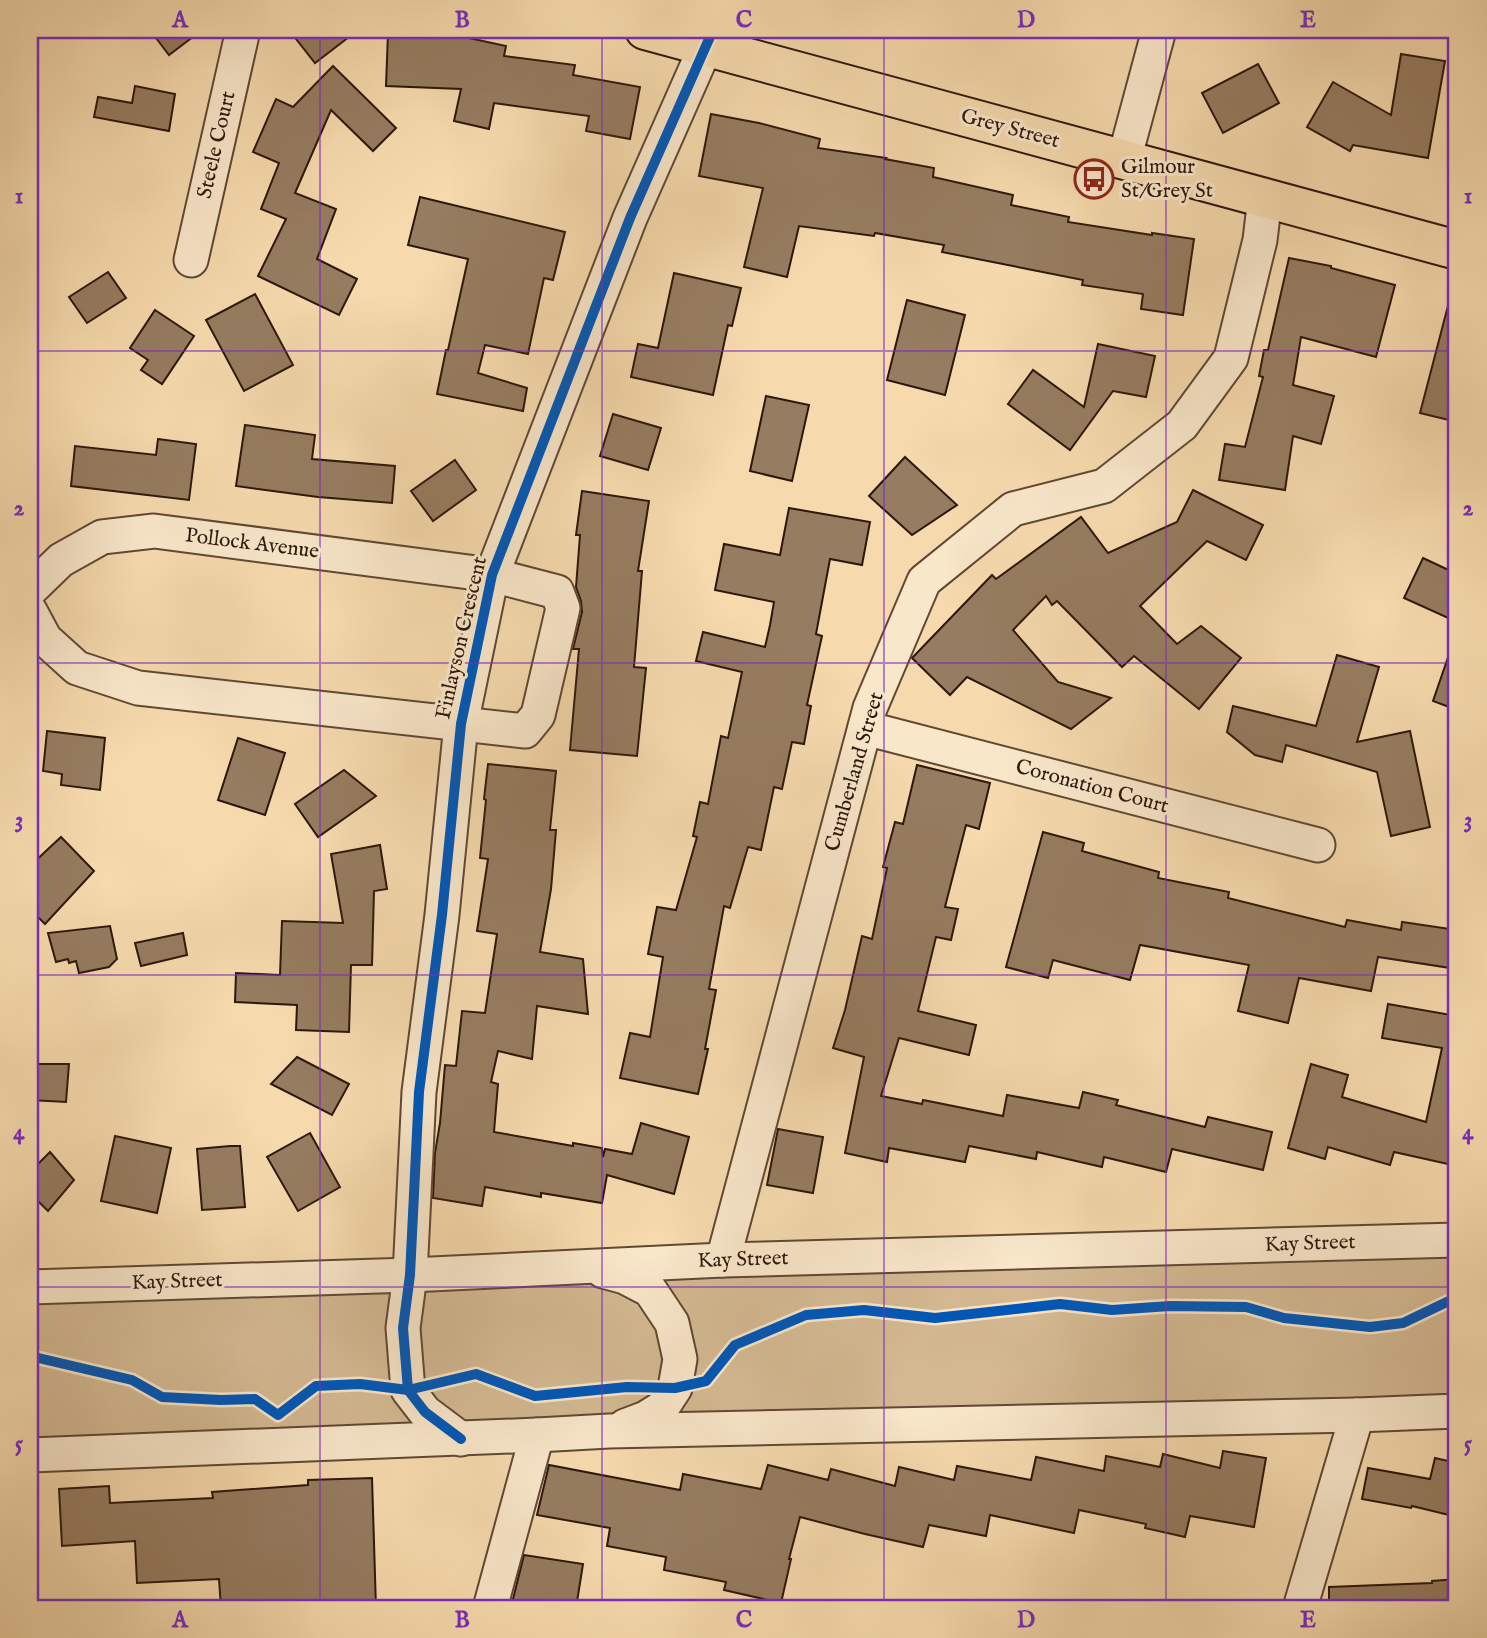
<svg xmlns="http://www.w3.org/2000/svg" width="1487" height="1638" font-family="'IM FELL English',serif">
<rect width="100%" height="100%" fill="#f6daad"/>
<filter id="stains"><feTurbulence type="fractalNoise" baseFrequency=".00286" numOctaves="4"/><feColorMatrix values="0 0 0 0 .2 0 0 0 0 .09 0 0 0 0 .02 0 0 0 .5 -.17"/></filter>
<radialGradient id="worn" r=".72"><stop offset=".6" stop-color="#630" stop-opacity="0"/><stop offset="1" stop-color="#630" stop-opacity=".3"/></radialGradient>
<polygon fill="#d4b992" stroke="#80684f" stroke-width="2" points="1457,1238 1457,1411 30,1455 30,1287"/>
<g fill="#967c60" stroke="#2d170c" stroke-width="2">
<polygon points="150,30 202,30 169,55"/>
<polygon points="289,30 358,30 315,63"/>
<polygon points="388,33 455,35 506,46 504,56 575,65 573,75 640,87 630,139 586,131 589,116 494,103 489,129 454,121 461,89 386,86"/>
<polygon points="1401,54 1445,61 1428,158 1353,145 1350,151 1307,127 1333,82 1391,115"/>
<polygon points="1258,64 1279,103 1223,133 1202,93"/>
<polygon points="333,66 396,128 373,151 331,110 295,193 336,209 317,259 357,279 339,315 258,276 286,219 261,209 279,163 253,152 276,99 293,107"/>
<polygon points="135,86 175,94 169,131 94,117 98,97 132,103"/>
<polygon points="711,114 759,123 820,139 818,148 886,158 885,159 934,168 933,177 1013,195 1011,205 1069,217 1068,222 1152,235 1152,233 1194,239 1183,315 1141,309 1143,294 1082,285 1083,280 942,252 944,245 875,233 874,236 799,226 787,277 744,267 763,188 699,176"/>
<polygon points="420,197 565,232 553,280 544,278 528,354 485,345 478,373 527,388 523,411 437,394 446,350 448,350 468,259 408,245"/>
<polygon points="1289,258 1331,266 1331,268 1395,285 1376,357 1301,337 1293,385 1334,396 1321,444 1293,436 1285,490 1219,480 1225,444 1245,447 1263,377 1259,376 1264,350 1268,350"/>
<polygon points="108,272 126,298 87,323 69,297"/>
<polygon points="674,273 741,288 732,326 728,325 713,395 631,377 638,344 658,348"/>
<polygon points="255,294 293,365 244,391 206,320"/>
<polygon points="1450,298 1457,299 1457,422 1420,413"/>
<polygon points="907,300 965,315 945,395 887,380"/>
<polygon points="155,310 194,336 162,384 141,370 148,360 130,348"/>
<polygon points="1098,344 1155,356 1146,397 1113,391 1070,450 1008,404 1033,370 1084,407"/>
<polygon points="766,396 809,405 792,481 750,471"/>
<polygon points="613,414 661,428 648,470 600,456"/>
<polygon points="245,425 315,435 312,459 395,466 392,503 318,497 236,486"/>
<polygon points="158,439 196,444 189,500 71,486 75,446 156,455"/>
<polygon points="905,457 957,505 912,535 869,496"/>
<polygon points="455,460 476,490 433,521 411,491"/>
<polygon points="1193,490 1263,525 1246,560 1207,541 1140,606 1177,644 1201,626 1241,658 1199,709 1134,656 1122,667 1057,601 1052,605 1046,596 1013,630 1058,682 1111,698 1071,729 967,677 950,695 912,658 992,575 996,579 1081,517 1108,553 1177,522"/>
<polygon points="582,491 649,501 638,571 642,571 634,667 646,668 637,756 570,750 579,649 573,649 582,612 581,601 576,587 580,535 576,535"/>
<polygon points="789,508 870,522 862,565 830,559 816,634 822,636 807,705 811,706 804,744 792,742 782,789 774,787 761,850 748,847 730,908 724,906 709,989 716,990 705,1049 708,1049 698,1094 620,1078 630,1033 650,1037 663,957 648,954 657,907 676,910 697,837 693,836 700,802 708,804 721,736 728,738 742,672 696,661 703,632 765,647 770,625 774,602 715,590 724,544 780,555"/>
<polygon points="1423,558 1457,574 1457,622 1404,598"/>
<polygon points="1454,640 1457,641 1457,710 1433,701"/>
<polygon points="1337,655 1379,667 1357,742 1410,731 1430,827 1391,836 1377,772 1286,745 1282,762 1255,755 1227,732 1233,706 1316,726"/>
<polygon points="47,731 105,738 100,790 61,785 62,774 43,771"/>
<polygon points="238,738 285,753 265,815 218,800"/>
<polygon points="488,764 556,771 550,830 556,830 551,889 540,952 583,959 588,1014 537,1006 532,1059 498,1051 491,1082 498,1084 494,1132 573,1146 573,1143 602,1148 603,1157 605,1149 632,1154 641,1123 689,1137 674,1194 607,1175 602,1203 541,1193 541,1197 485,1187 482,1206 433,1198 435,1153 440,1123 445,1065 456,1066 462,1011 485,1013 497,934 477,931 488,859 480,858 486,800 484,799"/>
<polygon points="917,765 990,783 979,829 966,825 945,907 958,909 951,940 936,937 918,1011 976,1025 969,1055 899,1038 881,1096 922,1104 923,1100 1003,1116 1007,1095 1079,1108 1083,1092 1118,1100 1116,1105 1205,1127 1208,1117 1272,1132 1263,1170 1172,1149 1166,1172 1104,1157 1102,1167 1037,1152 1036,1159 969,1146 965,1162 889,1148 887,1162 845,1153 864,1057 833,1048 845,1010 862,936 872,939 887,868 883,867 895,822 903,824"/>
<polygon points="344,770 376,796 318,837 295,804"/>
<polygon points="1043,832 1084,843 1082,851 1159,872 1158,878 1229,892 1228,898 1345,927 1347,920 1401,930 1402,922 1457,930 1457,969 1378,957 1371,991 1299,978 1288,1023 1238,1011 1249,965 1140,945 1130,980 1053,960 1048,978 1006,967"/>
<polygon points="61,837 94,871 45,924 30,909 30,866"/>
<polygon points="380,845 387,889 374,891 372,965 351,965 349,1032 296,1030 297,1005 235,1002 236,973 280,975 282,921 343,923 331,854"/>
<polygon points="110,926 117,959 109,967 79,973 76,961 69,963 68,959 56,962 48,933"/>
<polygon points="183,933 187,955 141,966 135,943"/>
<polygon points="1388,1004 1457,1016 1457,1166 1394,1152 1390,1165 1328,1147 1325,1159 1288,1148 1311,1064 1348,1075 1342,1097 1426,1122 1442,1048 1382,1038"/>
<polygon points="297,1057 349,1084 332,1115 271,1084"/>
<polygon points="30,1064 69,1064 66,1102 30,1100"/>
<polygon points="778,1129 823,1137 813,1193 767,1185"/>
<polygon points="310,1133 340,1187 298,1211 267,1157"/>
<polygon points="115,1136 171,1148 157,1213 101,1201"/>
<polygon points="230,1146 240,1146 245,1207 202,1210 197,1149"/>
<polygon points="50,1152 74,1180 48,1211 30,1193 30,1172"/>
<polygon points="1223,1451 1266,1458 1254,1527 1190,1516 1185,1537 1145,1528 1146,1524 1079,1510 1074,1533 990,1515 986,1536 929,1525 923,1547 865,1534 800,1517 789,1559 791,1559 781,1603 724,1590 726,1582 664,1570 666,1557 607,1546 610,1528 537,1515 549,1465 680,1490 683,1474 761,1489 768,1465 828,1480 831,1469 895,1486 899,1467 954,1480 957,1466 1031,1480 1036,1457 1104,1471 1106,1456 1160,1467 1163,1454 1220,1468"/>
<polygon points="1435,1458 1457,1463 1457,1517 1412,1506 1411,1508 1362,1499 1368,1468 1430,1479"/>
<polygon points="372,1478 376,1608 221,1608 219,1579 137,1583 135,1541 62,1546 59,1489 109,1486 110,1503 213,1498 212,1492 308,1485 308,1480"/>
<polygon points="524,1555 583,1564 576,1608 544,1608 512,1603"/>
<polygon points="1457,1579 1457,1608 1329,1608 1329,1587 1432,1583 1432,1581"/>
</g>
<g fill="none" stroke-linecap="round" stroke-linejoin="round">
<g stroke="#5f4834" stroke-width="37">
<g id="minor">
<polyline points="1124,160 1159,30"/>
<polyline points="191,260 243,30"/>
<polyline points="30,590 61,560 102,537 154,531 492,575 557,592 563,608 538,715 525,731 138,688 77,668 45,639 30,611"/>
<polyline points="865,728 1318,845"/>
<polyline points="723,1260 870,708 924,581 1013,509 1104,486 1182,425 1231,358 1260,240 1265,198"/>
<polyline points="603,1271 625,1277 650,1290 672,1323 680,1359 675,1388 662,1408 646,1418 625,1426"/>
<polyline points="30,1287 410,1275 723,1260 1457,1240"/>
<polyline points="461,1439 425,1412 408,1390 403,1328 410,1275 419,1092 442,915 461,724 492,575 630,218 713,30"/>
<polyline points="30,1455 537,1435 609,1431 1357,1415 1457,1411"/>
<polyline points="490,1608 537,1435"/>
<polyline points="1300,1608 1357,1415"/>
</g>
</g>
<g stroke="#2d170c" stroke-width="42">
<polyline id="major" points="645,30 1457,250"/>
</g>
<use href="#minor" stroke="#f9e7ca" stroke-width="33"/>
<use href="#major" stroke="#f6daad" stroke-width="38"/>
<g stroke="#f9e7ca" stroke-width="15">
<g id="cycleway">
<polyline points="30,1356 132,1380 162,1397 221,1400 255,1399 278,1415 316,1386 360,1384 408,1390 476,1374 535,1396 627,1387 675,1388 706,1381 735,1345 806,1315 864,1310 935,1318 1060,1304 1112,1310 1170,1306 1246,1307 1284,1318 1370,1327 1403,1323 1451,1300 1457,1299"/>
<polyline points="461,1439 425,1412 408,1390 403,1328 410,1275 419,1092 442,915 461,724 492,575 630,218 713,30"/>
</g>
</g>
<use href="#cycleway" stroke="#0057b8" stroke-width="10"/>
</g>
<path fill="none" stroke="#7b2cbf" stroke-width="2" stroke-opacity="0.55" d="M 320,30 L 320,1608M 602,30 L 602,1608M 884,30 L 884,1608M 1166,30 L 1166,1608M 30,351 L 1457,351M 30,663 L 1457,663M 30,975 L 1457,975M 30,1287 L 1457,1287"/>
<defs>
<g id="bus-ring" transform="scale(2.0125)"><circle r="9.5" fill="#f9e7ca" stroke="#8f2418" stroke-width="1.5"/><path d="M-5-6H5V4H4V6H2V4H-2V6H-4V4H-5ZM-3.5-4V0h7V-4ZM-3.5 1.2v1.5H-2V1.2ZM2 1.2v1.5H3.5V1.2Z" fill="#8f2418"/></g>
</defs>
<g fill-rule="evenodd">
<use href="#bus-ring" x="1094" y="179"/>
</g>
<g text-anchor="middle" dominant-baseline="central" stroke-width="6" stroke-linejoin="round" paint-order="stroke">
<g font-size="21" fill="#2d170c" stroke="#f9e7ca">
<text transform="translate(1010 129) rotate(15)">Grey Street</text>
<text transform="translate(217 145) rotate(-77)">Steele Court</text>
<text transform="translate(252 544) rotate(7)">Pollock Avenue</text>
<text transform="translate(462 638) rotate(-77)">Finlayson Crescent</text>
<text transform="translate(855 772) rotate(-74)">Cumberland Street</text>
<text transform="translate(1092 787) rotate(15)">Coronation Court</text>
<text transform="translate(1310 1244) rotate(-2)">Kay Street</text>
<text transform="translate(743 1260) rotate(-2)">Kay Street</text>
<text transform="translate(177 1282) rotate(-2)">Kay Street</text>
</g>
<g font-size="21" fill="#2d170c" stroke="#f9e7ca" text-anchor="start">
<text x="1121" y="167">Gilmour<tspan x="1121" dy="24">St/Grey St</tspan></text>
</g>
</g>
<rect width="1487" height="1638" fill="none" stroke="#f6daad" stroke-width="77"/>
<rect x="38" y="38" width="1410" height="1562" fill="none" stroke="#7b2cbf" stroke-width="2.5"/>
<g font-size="23" text-anchor="middle" font-weight="bold" fill="#7b2cbf">
<text x="180" y="27">A</text>
<text x="462" y="27">B</text>
<text x="744" y="27">C</text>
<text x="1026" y="27">D</text>
<text x="1308" y="27">E</text>
<text x="19" y="203">1</text>
<text x="1468" y="203">1</text>
<text x="19" y="515">2</text>
<text x="1468" y="515">2</text>
<text x="19" y="827">3</text>
<text x="1468" y="827">3</text>
<text x="19" y="1139">4</text>
<text x="1468" y="1139">4</text>
<text x="19" y="1451">5</text>
<text x="1468" y="1451">5</text>
<text x="180" y="1627">A</text>
<text x="462" y="1627">B</text>
<text x="744" y="1627">C</text>
<text x="1026" y="1627">D</text>
<text x="1308" y="1627">E</text>
</g>
<rect width="100%" height="100%" filter="url(#stains)"/>
<rect width="100%" height="100%" fill="url(#worn)"/>
</svg>
